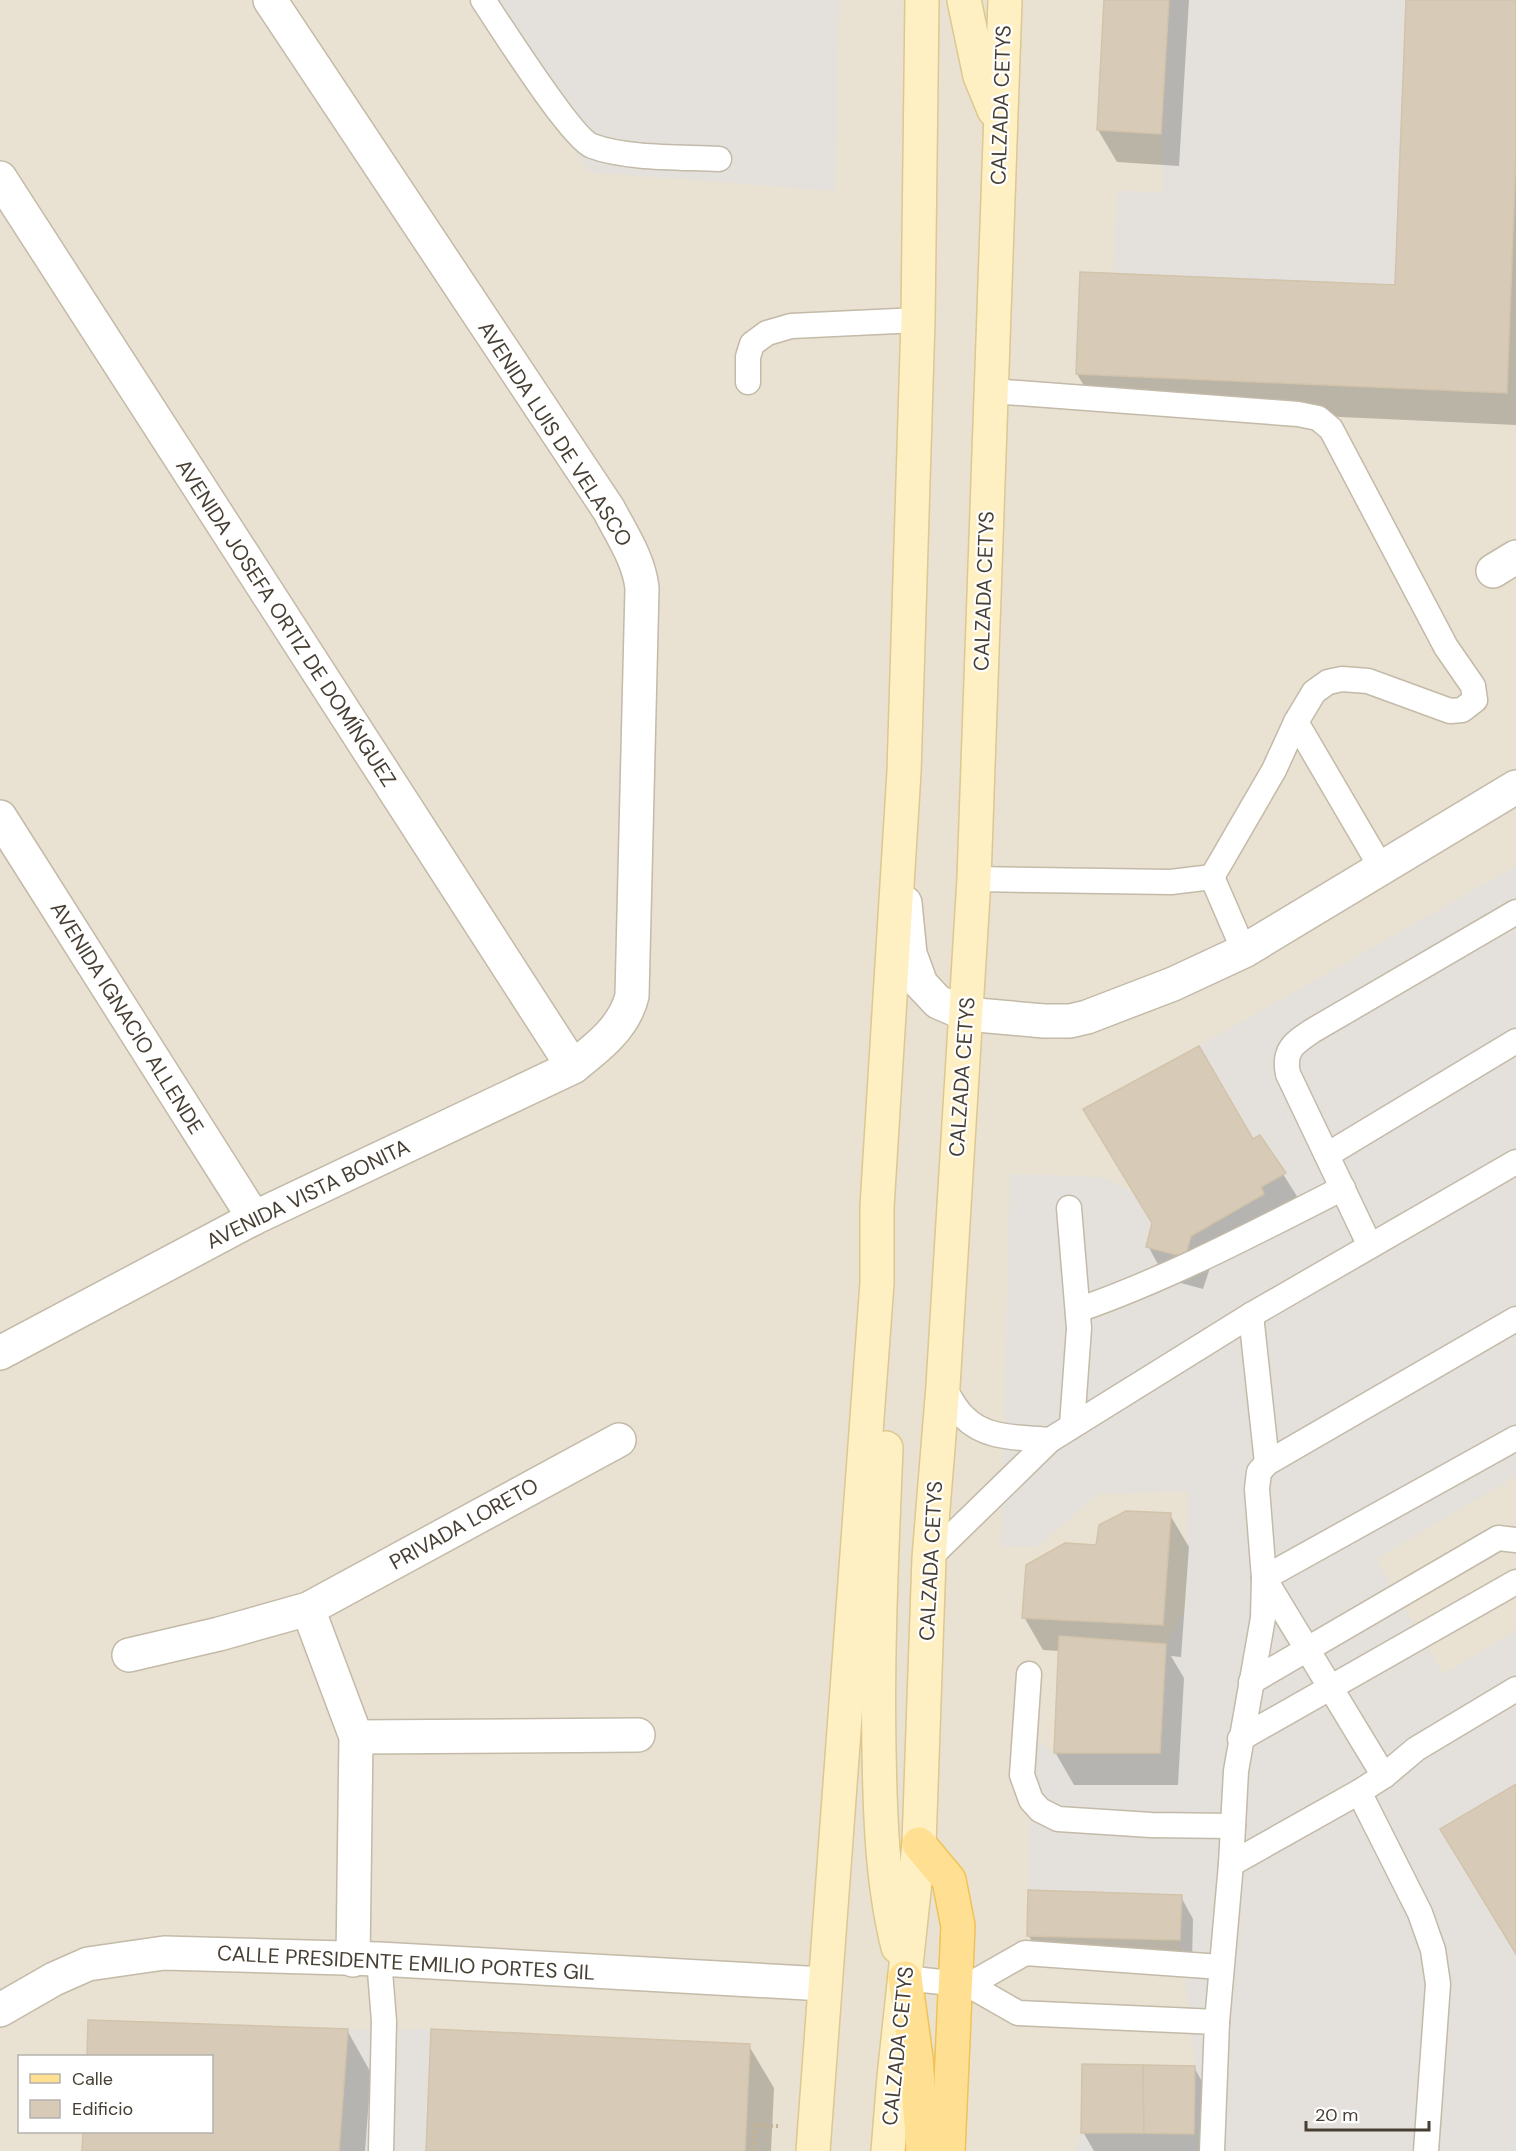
<svg xmlns="http://www.w3.org/2000/svg" width="1516" height="2151" font-family="'DM Sans',sans-serif">
<rect width="100%" height="100%" fill="#f4efe4"/>
<path fill="#e9e1d1" fill-rule="evenodd" d="M 0,0 L 1516,0 L 1516,2151 L 0,2151 ZM 20,2056 L 212,2056 L 212,2132 L 20,2132 Z"/>
<g fill="#e4e1dd">
<polygon points="473,0 839,0 835,191 589,172"/>
<polygon points="1169,0 1406,0 1395,285 1113,274 1118,191 1164,192 1161,134"/>
<polygon points="1516,866 1516,1476 1376,1559 1443,1674 1516,1631 1516,1784 1440,1829 1516,1954 1516,2151 1075,2151 1081,2133 1194,2134 1195,2065 1180,1940 1182,1896 1028,1890 1030,1737 1054,1753 1160,1753 1166,1644 1186,1609 1188,1491 1098,1494 1036,1547 1001,1546 1010,1174 1103,1177 1134,1193 1152,1223 1185,1257 1191,1236 1264,1194 1261,1187 1285,1173 1260,1135 1253,1139 1199,1046"/>
<polygon points="348,2029 431,2029 426,2151 339,2151"/>
</g>
<g fill="#0003">
<polygon points="1106,0 1189,0 1179,166 1117,162 1098,130"/>
<polygon points="1408,0 1516,0 1516,425 1096,406 1077,374 1397,287"/>
<polygon points="1260,1137 1303,1206 1282,1227 1210,1268 1203,1289 1166,1279 1148,1246 1252,1141"/>
<polygon points="1170,1515 1189,1547 1181,1657 1171,1656 1184,1678 1178,1785 1074,1785 1055,1752 1060,1651 1043,1650 1024,1617 1097,1547"/>
<polygon points="1181,1897 1193,1919 1192,1962 1041,1957 1029,1936"/>
<polygon points="90,2021 347,2030 371,2073 365,2151 83,2151 84,2132 212,2132 212,2056 88,2056"/>
<polygon points="749,2046 774,2088 771,2151 427,2151"/>
<polygon points="1194,2067 1206,2089 1205,2151 1094,2151 1083,2132"/>
</g>
<g fill="#d7cbb8" stroke="#d2c3aa" stroke-width="1.5">
<polygon points="1104,0 1169,0 1161,134 1097,130"/>
<polygon points="1406,0 1516,0 1516,153 1507,393 1076,374 1080,272 1395,285"/>
<polygon points="1199,1046 1253,1139 1260,1135 1286,1173 1261,1187 1264,1194 1191,1236 1185,1257 1146,1247 1152,1223 1083,1109"/>
<polygon points="1126,1511 1171,1513 1163,1625 1022,1618 1026,1565 1065,1543 1096,1545 1099,1525"/>
<polygon points="1059,1636 1166,1644 1160,1753 1054,1753"/>
<polygon points="1516,1784 1516,1954 1440,1829"/>
<polygon points="1028,1890 1182,1895 1180,1940 1027,1936"/>
<polygon points="88,2020 348,2029 339,2151 82,2151 83,2132 212,2132 212,2056 87,2056"/>
<polygon points="431,2029 750,2044 745,2151 426,2151"/>
<polygon points="1082,2064 1143,2065 1144,2133 1081,2133"/>
<polygon points="1143,2065 1195,2066 1194,2134 1144,2133"/>
</g>
<g fill="none" stroke-linecap="round" stroke-linejoin="round">
<g stroke="#c3baa8" stroke-width="27">
<g id="lane">
<path d="M 483,0 C 500,25 571,138 592,146 C 627,159 682,157 719,159"/>
<polyline points="748,382 748,357 752,344 767,333 791,326 918,320"/>
<polyline points="1296,722 1382,869"/>
<polyline points="1212,877 1244,951"/>
<polyline points="974,879 1171,882 1212,877 1274,770 1296,722 1314,692 1328,682 1342,679 1368,681 1450,711 1462,710 1475,700 1473,686 1446,647 1331,429 1318,418 1298,414 992,391"/>
<polyline points="1327,1155 1516,1041"/>
<polyline points="1069,1208 1079,1328 1072,1425"/>
<path d="M 1370,1246 L 1288,1074 C 1283,1050 1294,1043 1312,1031 L 1516,912"/>
<path d="M 1078,1310 C 1170,1278 1256,1232 1343,1188"/>
<polyline points="1251,1315 1267,1463"/>
<path d="M 943,1386 C 949,1396 955,1409 964,1417 C 986,1440 1021,1437 1050,1440"/>
<polyline points="929,1558 1050,1440 1251,1315 1516,1162"/>
<polyline points="1264,1578 1516,1438"/>
<polyline points="1264,1578 1384,1776"/>
<polyline points="1029,1674 1022,1775 1031,1800 1040,1810 1058,1819 1151,1825 1233,1826"/>
<polyline points="1251,1682 1498,1538 1516,1540"/>
<polyline points="1240,1739 1516,1582"/>
<polyline points="1359,1792 1420,1913 1433,1950 1438,1984 1426,2151"/>
<polyline points="1231,1864 1359,1792 1384,1776 1416,1749 1516,1689"/>
<polyline points="379,1959 384,2021 381,2151"/>
<polyline points="905,1978 969,1985 1018,2013 1217,2022"/>
<polyline points="969,1985 1025,1953 1221,1967"/>
<polyline points="1212,2151 1217,2022 1231,1864 1236,1771 1263,1618 1264,1578 1257,1489 1259,1472 1267,1463 1516,1319"/>
</g>
</g>
<g stroke="#c3baa8" stroke-width="36">
<g id="street">
<polyline points="0,178 573,1067"/>
<polyline points="1493,571 1516,557"/>
<polyline points="0,817 254,1218"/>
<polyline points="905,903 910,954 921,984 938,1002 966,1014 1044,1021 1070,1021 1087,1017 1173,984 1244,951 1516,787"/>
<path d="M 0,1353 L 254,1218 L 573,1067 C 597,1048 624,1028 632,996 L 642,588 C 639,560 622,535 609,510 L 270,0"/>
<polyline points="308,1609 356,1737 353,1960"/>
<polyline points="129,1655 219,1634 308,1609 619,1440"/>
<polyline points="356,1737 638,1735"/>
<polyline points="0,2010 54,1979 88,1964 164,1953 379,1959 824,1984"/>
</g>
</g>
<g stroke="#dcc890" stroke-width="36">
<g id="secondary">
<polyline points="964,0 980,76 994,110"/>
<path d="M 886,1448 C 882,1549 877,1648 879,1749 C 880,1814 882,1883 898,1947"/>
<polyline points="813,2151 877,1283 877,1207 904,772 918,320 922,0"/>
<polyline points="888,2151 894,2077 919,1844 929,1558 943,1386 974,879 1005,0"/>
</g>
</g>
<g stroke="#f1c255" stroke-width="36">
<g id="primary">
<polyline points="919,1844 949,1880 958,1926 948,2151"/>
<polyline points="905,1978 916,2058 923,2151"/>
</g>
</g>
<polyline stroke="#c4b395" stroke-width="4" stroke-dasharray="3 3" stroke-linecap="butt" points="753,2151 754,2125 778,2126"/>
<use href="#lane" stroke="#fff" stroke-width="24"/>
<use href="#street" stroke="#fff" stroke-width="33"/>
<use href="#secondary" stroke="#fff0c3" stroke-width="33"/>
<use href="#primary" stroke="#ffe092" stroke-width="33"/>
</g>
<g text-anchor="middle" dominant-baseline="central" stroke-width="4.5" stroke-linejoin="round" paint-order="stroke">
<g font-size="21" fill="#473f33" stroke="#fff">
<text transform="translate(1001 105) rotate(-88)">CALZADA CETYS</text>
<text transform="translate(555 434) rotate(57)">AVENIDA LUIS DE VELASCO</text>
<text transform="translate(984 591) rotate(-88)">CALZADA CETYS</text>
<text transform="translate(286 623) rotate(57)">AVENIDA JOSEFA ORTIZ DE DOMÍNGUEZ</text>
<text transform="translate(127 1018) rotate(58)">AVENIDA IGNACIO ALLENDE</text>
<text transform="translate(962 1077) rotate(-86)">CALZADA CETYS</text>
<text transform="translate(308 1194) rotate(-26)">AVENIDA VISTA BONITA</text>
<text transform="translate(464 1524) rotate(-29)">PRIVADA LORETO</text>
<text transform="translate(931 1561) rotate(-87)">CALZADA CETYS</text>
<text transform="translate(406 1963) rotate(3)">CALLE PRESIDENTE EMILIO PORTES GIL</text>
<text transform="translate(898 2046) rotate(-84)">CALZADA CETYS</text>
</g>
</g>
<rect x="18" y="2055" width="195" height="78" fill="#ffffff" stroke="#b5b2ad" stroke-width="1.5"/>
<rect x="30" y="2074" width="30" height="9" fill="#ffe092" stroke="#b5b2ad" stroke-width="1.5"/>
<text x="72" y="2085" font-size="18" fill="#473f33">Calle</text>
<rect x="30" y="2100" width="30" height="18" fill="#d7cbb8" stroke="#b5b2ad" stroke-width="1.5"/>
<text x="72" y="2115" font-size="18" fill="#473f33">Edificio</text>
<path d="M1306 2121v9h123v-9" fill="none" stroke="#473f33" stroke-width="3"/>
<text x="1315" y="2121" font-size="18" fill="#473f33" stroke="#ffffff" stroke-width="4.5" paint-order="stroke">20 m</text>
</svg>
